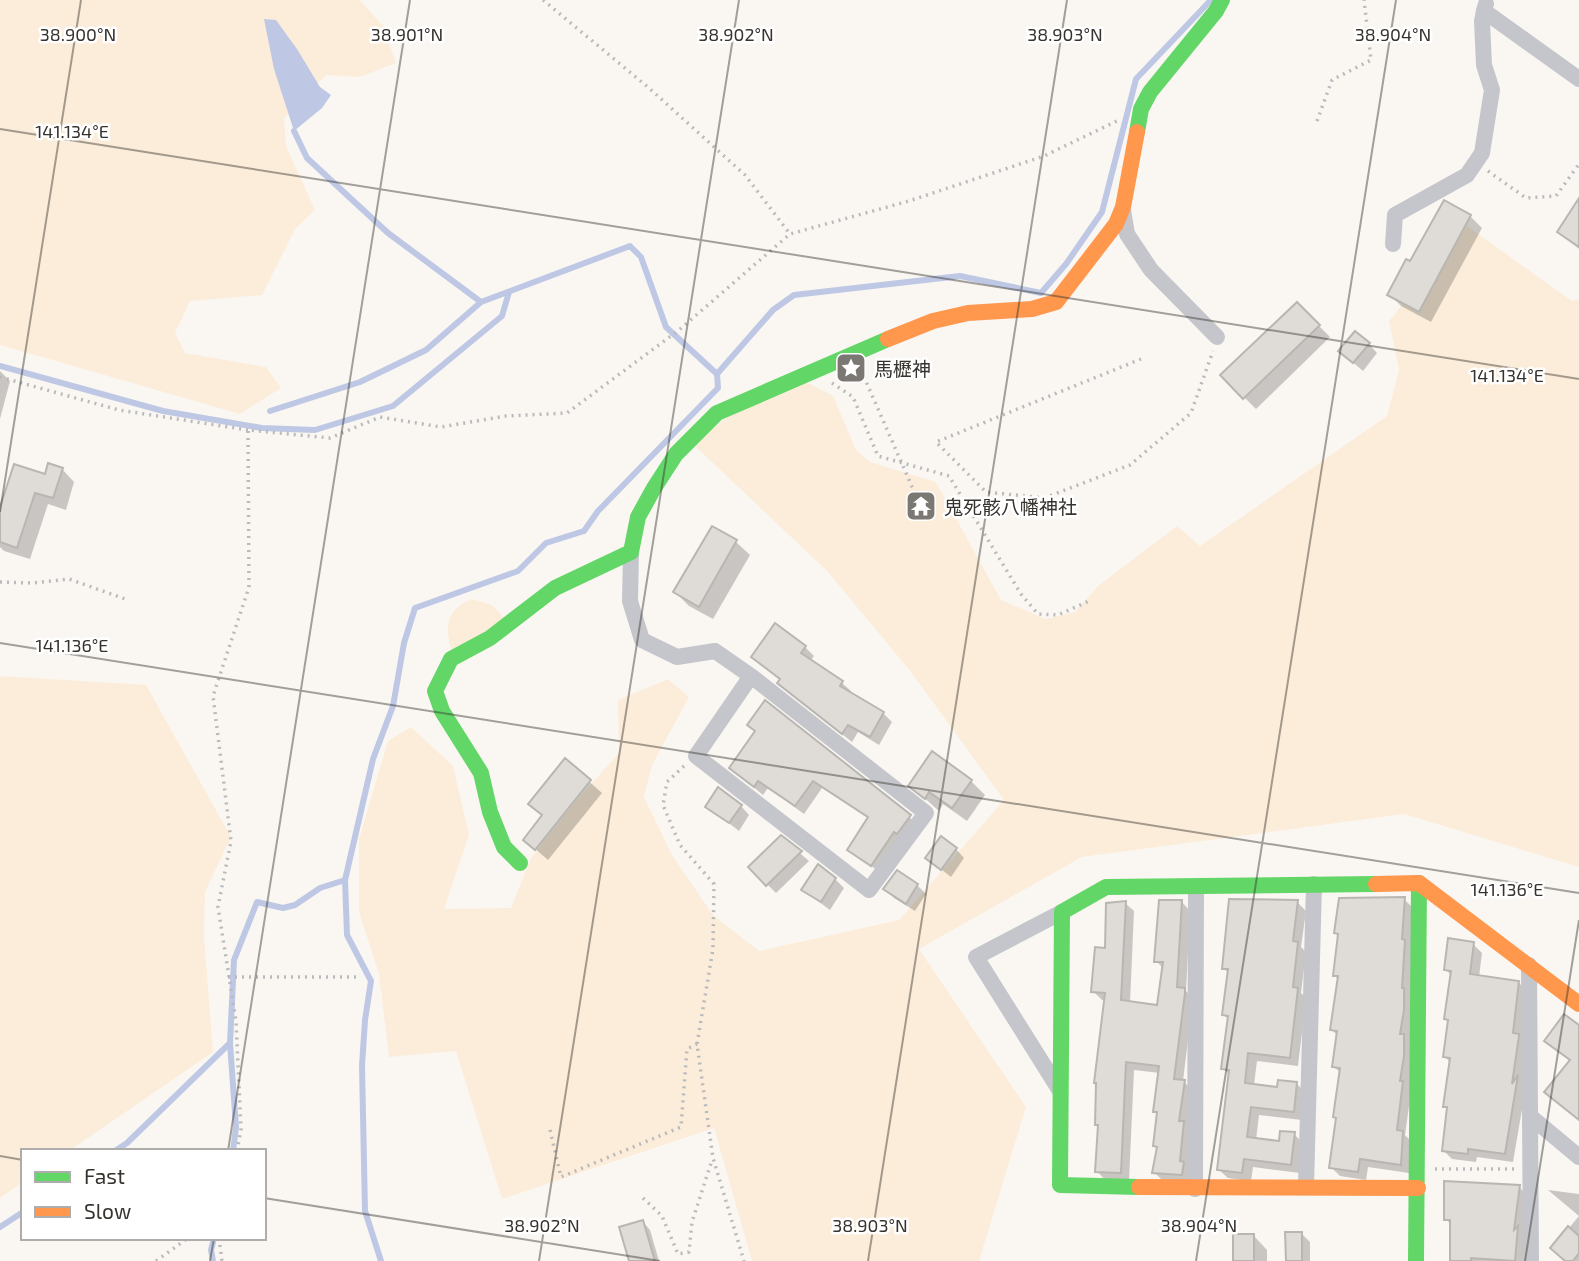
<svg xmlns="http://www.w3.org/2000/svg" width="1579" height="1261" font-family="'Exo 2','Noto Sans JP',sans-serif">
<rect width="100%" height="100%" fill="#faf7f3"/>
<g fill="#fcedda">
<polygon points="0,0 360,0 383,26 396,63 360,77 326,75 284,119 286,146 315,210 295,229 262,295 190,301 175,333 185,353 266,367 281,388 240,414 0,345"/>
<polygon points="1467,226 1572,301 1579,299 1579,867 1404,814 1082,857 919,949 1026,1107 979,1261 752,1261 714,1128 502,1199 456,1051 389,1057 379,974 359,912 359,839 388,741 411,727 453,766 469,835 444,909 511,908 531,858 576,801 619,753 618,700 668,679 689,697 652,765 644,797 672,855 713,915 759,951 899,920 1004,800 911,672 827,571 693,444 730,415 799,378 833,396 856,450 870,462 936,482 1001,600 1046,619 1075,612 1098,586 1177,526 1200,546 1387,416 1399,370 1389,321"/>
<path d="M 472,599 L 492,605 L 506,620 L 453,656 C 445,629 443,611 472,599 Z"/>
<polygon points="0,676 146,685 231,837 205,892 204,937 213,1052 69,1151 23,1151 23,1182 0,1198"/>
</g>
<polygon fill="#bec8e4" points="264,19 276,20 297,49 320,87 331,95 322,108 294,131 274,69"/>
<g fill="#0003">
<polygon points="1579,202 1579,249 1559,232"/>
<polygon points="1470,216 1482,228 1431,322 1401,306 1390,295 1410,264"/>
<polygon points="1297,304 1330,337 1256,409 1222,375"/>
<polygon points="1369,344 1377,353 1363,371 1350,360"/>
<polygon points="0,371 10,381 0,419"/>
<polygon points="62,469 74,482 66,510 48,504 30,559 4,551 0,547 0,512 46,476"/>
<polygon points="713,528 736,542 750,555 713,619 689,606 675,592"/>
<polygon points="805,647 814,656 810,661 842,683 851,691 849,694 883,713 892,722 879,745 858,732 852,742 788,692 782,680 753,657"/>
<polygon points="765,703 919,825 881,873 849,850 869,819 822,788 804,814 768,788 763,795 731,768 756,732 749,725"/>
<polygon points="933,754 971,781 985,795 967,821 943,804 939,811 910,785"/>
<polygon points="566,761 602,793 548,860 525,840 543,816 531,804"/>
<polygon points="707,806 741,806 749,815 739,831"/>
<polygon points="781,837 809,861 776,893 750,867"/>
<polygon points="956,849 964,858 951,877 927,858"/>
<polygon points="835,879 844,888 830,910 803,890"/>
<polygon points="917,885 926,894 915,911 894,898 885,889"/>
<polygon points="1404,899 1413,908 1411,1092 1405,1135 1411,1141 1409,1173 1368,1167 1366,1180 1340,1176 1331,1167 1338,1120 1335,1117 1341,1073 1334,1067 1338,1036 1332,1030 1339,980 1334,975 1340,937 1336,932"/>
<polygon points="1182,902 1190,911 1186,991 1193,998 1183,1081 1193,1091 1190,1183 1163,1181 1154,1172 1158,1149 1155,1146 1159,1115 1155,1111 1160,1073 1134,1070 1129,1181 1105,1180 1097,1171 1100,1127 1096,1124 1106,1000 1102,1000 1093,991 1125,903 1134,911 1130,1003 1159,1007 1164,969 1156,961"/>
<polygon points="1297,902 1306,911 1301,947 1306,952 1301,993 1306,998 1298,1066 1257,1061 1254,1085 1278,1089 1297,1084 1305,1092 1302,1120 1259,1115 1256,1140 1280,1143 1294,1134 1303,1143 1300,1173 1253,1167 1251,1181 1228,1178 1219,1170 1230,1075 1223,1068 1229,1020 1224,1015 1229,973 1223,968"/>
<polygon points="1473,944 1482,953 1479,977 1518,982 1527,991 1527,1044 1522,1081 1526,1086 1513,1162 1477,1157 1476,1162 1452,1159 1443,1150 1449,1110 1445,1106 1451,1063 1445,1057 1450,1023 1446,1019 1452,976 1445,969"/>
<polygon points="1519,1187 1528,1196 1524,1261 1452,1261 1452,1226 1446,1219"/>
<polygon points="1548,1190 1579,1194 1579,1261 1566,1261 1552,1248 1579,1216"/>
<polygon points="643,1222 650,1230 659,1261 630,1261"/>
<polygon points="1301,1233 1310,1242 1310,1261 1287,1261"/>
<polygon points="1254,1236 1267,1250 1267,1261 1234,1261"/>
</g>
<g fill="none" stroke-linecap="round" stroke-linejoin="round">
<g stroke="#bec8e4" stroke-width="6">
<polyline points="294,131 307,158 388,233 481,302"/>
<polyline points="0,366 163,411 262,428 315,430 393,406 502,316 509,292"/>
<polyline points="270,411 360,382 426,350 481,302 630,246 641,257 666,327 717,374"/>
<polyline points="230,1043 236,1127 233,1151"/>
<polyline points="115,1151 127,1143 230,1043 234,960 257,902 283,908 295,905 320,888 345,880"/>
<polyline points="0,1227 23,1212"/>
<polyline points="213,1261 211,1250 214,1238"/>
<polyline points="381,1261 365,1211 362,1066 365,1020 371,981 347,935 345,880 373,759 393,706 404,643 415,608 518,571 546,543 584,531 598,511 718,388 717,374 773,310 794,295 960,276 1041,293 1066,264 1102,212 1136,79 1211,0"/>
</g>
</g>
<g fill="#dfdcd8" stroke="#b9b6b2" stroke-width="2">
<polygon points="1579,198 1579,247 1557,232"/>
<polygon points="1444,200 1471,215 1419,312 1387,295 1406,259 1410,261"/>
<polygon points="1297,302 1320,325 1243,399 1220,375"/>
<polygon points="1355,331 1370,343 1353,363 1338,351"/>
<polygon points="48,463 63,468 53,498 35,493 17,548 0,542 0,507 14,464 45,474"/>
<polygon points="712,526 737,540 699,607 673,592"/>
<polygon points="775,623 806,646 801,653 843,681 840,686 884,712 870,737 848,725 842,734 777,683 780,679 751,657"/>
<polygon points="765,700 911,815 897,834 894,832 871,866 847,850 868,817 813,781 795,806 758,781 754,787 729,768 755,731 747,725"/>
<polygon points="932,751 972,780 952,808 929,792 925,799 908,786"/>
<polygon points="565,758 591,780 535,850 523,840 542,815 528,804"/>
<polygon points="718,787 742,805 729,823 705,807"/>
<polygon points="781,835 802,851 766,886 748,867"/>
<polygon points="941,836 957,848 941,870 925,858"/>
<polygon points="818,864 836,878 821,902 801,890"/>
<polygon points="897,870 918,884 906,904 883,889"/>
<polygon points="1405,897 1402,939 1405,940 1402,988 1404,988 1404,1010 1400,1034 1404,1034 1404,1056 1400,1081 1403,1081 1397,1130 1403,1131 1401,1165 1360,1159 1358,1172 1329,1168 1336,1118 1333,1117 1340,1068 1332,1067 1337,1031 1330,1030 1338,976 1333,976 1338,934 1334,933 1339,898"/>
<polygon points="1229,899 1298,900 1293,941 1298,942 1293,987 1298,988 1290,1058 1248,1053 1245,1083 1277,1087 1278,1080 1297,1082 1294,1112 1251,1107 1247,1137 1279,1141 1280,1131 1295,1132 1291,1165 1244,1159 1242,1173 1217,1170 1229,1070 1221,1069 1228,1016 1222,1015 1228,969 1222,969"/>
<polygon points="1159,900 1182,900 1177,987 1185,988 1185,993 1174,1079 1185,1080 1179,1121 1184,1121 1180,1161 1184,1162 1182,1175 1152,1173 1157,1147 1153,1146 1157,1112 1153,1112 1159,1066 1126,1062 1121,1173 1095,1172 1098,1125 1095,1125 1096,1083 1094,1083 1105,993 1091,992 1095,947 1105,948 1106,903 1126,901 1121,1000 1157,1005 1163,962 1154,962"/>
<polygon points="1448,938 1474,942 1470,974 1519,981 1513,1033 1519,1034 1519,1036 1512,1084 1518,1075 1505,1154 1468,1149 1468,1154 1442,1151 1447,1107 1443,1107 1450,1058 1443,1057 1448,1020 1444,1019 1451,971 1444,970"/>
<polygon points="1564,1014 1579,1025 1579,1120 1544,1092 1570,1060 1544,1041"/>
<polygon points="1444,1181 1520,1185 1514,1230 1518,1226 1515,1261 1471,1258 1471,1261 1450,1261 1450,1220 1444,1220"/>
<polygon points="643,1220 655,1261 629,1261 619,1227"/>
<polygon points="1568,1226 1579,1236 1579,1253 1573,1261 1565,1261 1550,1248"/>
<polygon points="1285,1232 1302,1232 1302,1261 1286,1261"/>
<rect x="1233" y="1234" width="21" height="27"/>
</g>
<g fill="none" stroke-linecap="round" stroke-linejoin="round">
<g stroke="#b9babc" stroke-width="3.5" stroke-dasharray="2 5" stroke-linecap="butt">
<polyline points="543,0 649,88 745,175 790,234"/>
<polyline points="1317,121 1332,80 1371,60 1364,0"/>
<polyline points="1488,171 1526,198 1556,196 1579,164"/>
<polyline points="1141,359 936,442 986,492 1044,498 1130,465 1191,413 1213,351"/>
<polyline points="861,370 913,489"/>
<polyline points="0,377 119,410 248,430"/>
<polyline points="832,383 853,397 878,456 949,476 1021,594 1038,614 1058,615 1089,601"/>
<polyline points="0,582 33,583 69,579 128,600"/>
<polyline points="684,766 667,782 663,805 680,845 714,884 713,949 697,1044 713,1158 744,1261"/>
<polyline points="228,977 358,977"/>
<polyline points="550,1130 561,1177 681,1127 687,1049 697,1044"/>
<polyline points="237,1151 241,1129 236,1021 218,907 231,841 213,696 249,587 248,430 330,438 380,417 441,427 506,416 567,413 679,330 790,234 909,201 1044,156 1119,120"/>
<polyline points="1435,1169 1515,1169"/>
<polyline points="643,1198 662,1216 678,1254 689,1252 692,1222 712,1160"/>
<polyline points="219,1238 222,1261"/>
<polyline points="156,1261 188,1238"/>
</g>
<g stroke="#c4c6cb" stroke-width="16">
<polyline points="1486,4 1484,11 1579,79"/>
<polyline points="1123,210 1127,234 1151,270 1217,337"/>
<polyline points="1393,244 1395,215 1467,175 1482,153 1492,90 1484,65 1482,21 1484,11"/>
<polyline points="631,552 630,601 642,640 677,657 715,651 751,676 926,813 869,890 696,756 751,676"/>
<polyline points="1529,965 1531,1261"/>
<polyline points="1060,1091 976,957 1062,912"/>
<polyline points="1531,1117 1579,1157"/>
<polyline points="1306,1187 1314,884"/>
<polyline points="1195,1189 1196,887"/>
</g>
<g stroke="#63d668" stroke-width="16">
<polyline points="1137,132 1141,109 1150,92 1216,11 1222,0"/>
<polyline points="520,863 504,847 490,812 481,773 442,711 435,691 451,659 490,638 555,588 631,552 638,517 654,488 676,454 717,413 888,339"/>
<polyline points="1139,1187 1060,1185 1062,912 1106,887 1376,884"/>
<polyline points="1416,1261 1419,883"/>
</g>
<g stroke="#ff974d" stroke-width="16">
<polyline points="888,339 933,321 968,313 1032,309 1056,302 1116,224 1123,207 1137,132"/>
<polyline points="1376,884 1419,883 1579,1004"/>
<polyline points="1139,1187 1418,1188"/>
</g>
</g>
<path fill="none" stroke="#36322d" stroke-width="2" stroke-opacity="0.45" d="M 0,129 L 1579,379M 0,512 L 81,0M 0,643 L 1579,893M 228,1151 L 410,0M 0,1156 L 23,1160M 264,1198 L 660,1261M 210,1261 L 214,1238M 539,1261 L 739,0M 868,1261 L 1067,0M 1196,1261 L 1396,0M 1525,1261 L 1579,920"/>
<defs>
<g id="sight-square" transform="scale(1.575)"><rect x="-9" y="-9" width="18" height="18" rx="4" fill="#7b7772" stroke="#fff"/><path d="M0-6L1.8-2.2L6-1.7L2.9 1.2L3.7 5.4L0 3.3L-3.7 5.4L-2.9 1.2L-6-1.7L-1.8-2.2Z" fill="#fff"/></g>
<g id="temple-square" transform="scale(1.575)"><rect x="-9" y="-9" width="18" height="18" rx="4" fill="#7b7772" stroke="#fff"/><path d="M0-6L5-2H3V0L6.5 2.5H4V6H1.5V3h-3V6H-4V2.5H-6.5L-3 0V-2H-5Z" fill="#fff"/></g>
</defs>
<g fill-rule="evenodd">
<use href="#sight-square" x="851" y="368"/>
<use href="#temple-square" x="921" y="506"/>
</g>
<g text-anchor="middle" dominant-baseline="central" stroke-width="5" stroke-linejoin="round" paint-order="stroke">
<g font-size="19" fill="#36322d" stroke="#fff" text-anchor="start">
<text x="874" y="368">馬櫪神</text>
<text x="944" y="506">鬼死骸八幡神社</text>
</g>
</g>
<g font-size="18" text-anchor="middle" fill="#36322d" stroke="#fff" stroke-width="5" stroke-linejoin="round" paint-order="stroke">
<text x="407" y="41">38.901°N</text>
<text x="736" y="41">38.902°N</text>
<text x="1065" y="41">38.903°N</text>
<text x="1393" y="41">38.904°N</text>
<text x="78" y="41">38.900°N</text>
<text x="72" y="138">141.134°E</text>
<text x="1507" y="382">141.134°E</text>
<text x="72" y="652">141.136°E</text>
<text x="1507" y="896">141.136°E</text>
<text x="542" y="1232">38.902°N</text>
<text x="870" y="1232">38.903°N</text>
<text x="1199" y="1232">38.904°N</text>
</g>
<rect x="21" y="1149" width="245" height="91" fill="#ffffff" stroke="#afadab" stroke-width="2"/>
<rect x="35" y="1172" width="35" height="10" fill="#63d668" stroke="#afadab" stroke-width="2"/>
<text x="84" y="1184" font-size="21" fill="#36322d">Fast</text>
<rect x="35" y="1207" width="35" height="10" fill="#ff974d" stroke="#afadab" stroke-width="2"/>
<text x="84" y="1219" font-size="21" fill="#36322d">Slow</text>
</svg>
